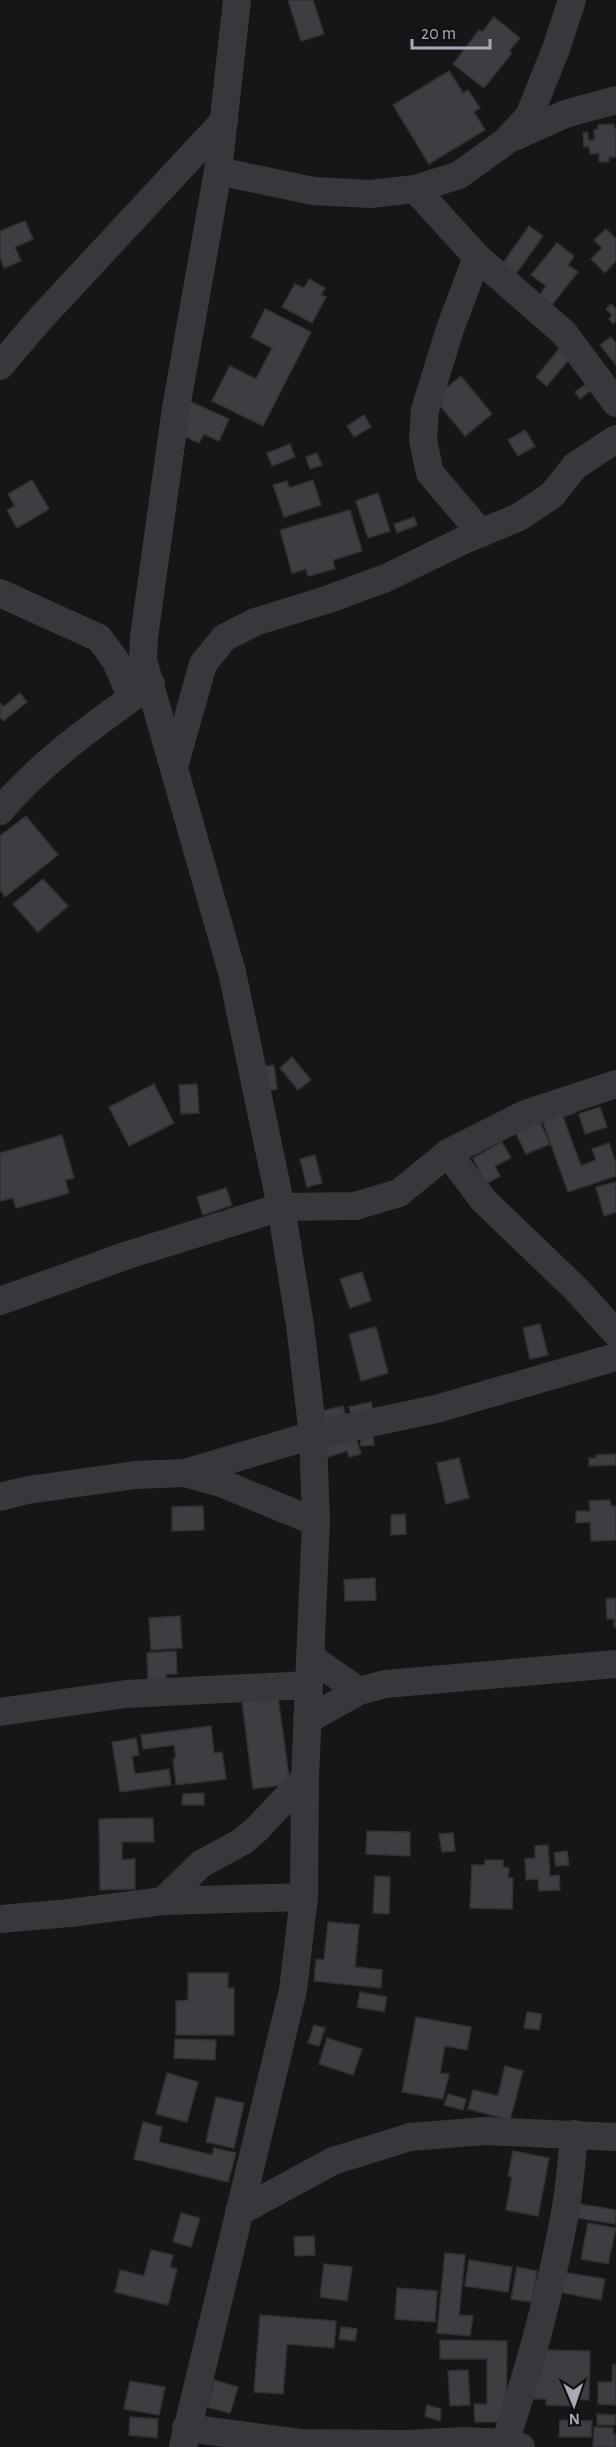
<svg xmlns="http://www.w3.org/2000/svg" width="616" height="2447" font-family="'Alegreya Sans',sans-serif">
<rect width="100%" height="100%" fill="#161618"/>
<g fill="#3d3e41" stroke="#313033" stroke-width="1.5">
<polygon points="288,0 313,0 324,34 301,41"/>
<polygon points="494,17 520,38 509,51 512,53 484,88 453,64 479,30 482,32"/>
<polygon points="449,71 463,93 468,90 480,108 474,112 485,130 429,164 393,105"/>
<polygon points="614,124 614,128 616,128 616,157 609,157 609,162 599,162 599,153 590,154 589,146 584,147 583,133 588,132 588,140 595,140 594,130 598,129 598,125"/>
<polygon points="25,221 33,239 15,247 21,261 4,268 0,257 0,231"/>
<polygon points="529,226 543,236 513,278 499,269"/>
<polygon points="606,229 616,239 616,261 605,273 591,259 602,248 594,240"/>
<polygon points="557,243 574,256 568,265 578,272 551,306 539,296 546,286 531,275"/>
<polygon points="309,279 325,288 321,295 326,297 312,323 282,307 295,284 304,288"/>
<polygon points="611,304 616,309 616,321 613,324 609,319 612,315 606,309"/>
<polygon points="265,309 311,332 263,426 212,401 230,366 256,379 272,348 251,337"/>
<polygon points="611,337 616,343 616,365 600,345"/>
<polygon points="559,349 570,358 547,386 536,377"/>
<polygon points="461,376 492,414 465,436 434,398"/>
<polygon points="585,385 590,391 580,399 575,392"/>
<polygon points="189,401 229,419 219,441 204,434 199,443 175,432"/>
<polygon points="364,415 371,427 354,437 347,426"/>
<polygon points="525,430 535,446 518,456 508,440"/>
<polygon points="290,444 295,457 272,466 267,453"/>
<polygon points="317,453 322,465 310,469 306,457"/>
<polygon points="32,480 49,509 17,528 7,510 15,506 8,494"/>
<polygon points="313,480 321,505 284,517 273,485 287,481 289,488"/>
<polygon points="378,493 390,531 368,538 356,501"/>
<polygon points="350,510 362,551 333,560 335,569 308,576 306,569 292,573 280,530"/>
<polygon points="414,517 417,525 397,533 394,524"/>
<polygon points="20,693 27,702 3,721 0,717 0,703 3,707"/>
<polygon points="26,816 58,855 5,897 0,890 0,836"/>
<polygon points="43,879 68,906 38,932 13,904"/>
<polygon points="292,1057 311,1080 298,1090 280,1068"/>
<polygon points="274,1065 277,1089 264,1091 261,1067"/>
<polygon points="154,1084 174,1123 129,1146 109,1107"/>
<polygon points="197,1084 199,1113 181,1114 179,1085"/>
<polygon points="570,1100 575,1113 563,1117 581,1166 596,1160 592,1149 609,1143 616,1163 616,1176 568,1192 539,1111"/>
<polygon points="600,1107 607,1127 585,1134 579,1114"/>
<polygon points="539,1120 550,1144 526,1154 515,1131"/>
<polygon points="62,1135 74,1178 65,1180 69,1193 16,1208 13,1198 0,1201 0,1153"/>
<polygon points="502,1142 511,1158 495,1166 500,1176 486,1184 473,1158"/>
<polygon points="315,1155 322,1183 307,1187 300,1159"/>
<polygon points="616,1182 616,1212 604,1216 596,1187"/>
<polygon points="226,1188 232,1205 203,1215 197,1197"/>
<polygon points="362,1272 371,1301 350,1308 340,1279"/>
<polygon points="540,1324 548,1355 530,1359 523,1328"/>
<polygon points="376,1327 388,1373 361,1381 349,1334"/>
<polygon points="371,1402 373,1413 352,1417 349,1407"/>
<polygon points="343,1406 346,1417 325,1423 322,1411"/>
<polygon points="373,1433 374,1445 361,1446 360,1434"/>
<polygon points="355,1435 361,1454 349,1457 347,1451 328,1457 324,1444"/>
<polygon points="616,1454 616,1465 589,1466 589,1458 596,1458 596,1455"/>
<polygon points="459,1458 469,1498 446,1504 437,1463"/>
<polygon points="610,1500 611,1506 616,1506 616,1540 591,1541 590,1522 576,1523 576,1511 590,1511 589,1501"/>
<polygon points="203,1506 204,1530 172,1531 172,1507"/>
<polygon points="405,1514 406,1534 391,1535 391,1515"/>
<polygon points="375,1578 376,1600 345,1601 344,1580"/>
<polygon points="616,1598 616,1627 614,1627 614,1619 607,1619 606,1599"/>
<polygon points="180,1616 182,1648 151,1650 149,1618"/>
<polygon points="176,1651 177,1674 166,1674 166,1681 148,1682 147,1653"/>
<polygon points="278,1697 290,1784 253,1789 242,1701"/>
<polygon points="211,1726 214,1753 222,1752 226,1779 176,1785 173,1759 176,1758 174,1745 143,1749 141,1735"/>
<polygon points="136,1738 139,1755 132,1756 135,1774 169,1769 171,1785 120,1792 112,1742"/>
<polygon points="204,1793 204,1805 182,1805 183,1794"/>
<polygon points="153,1818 154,1842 122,1842 122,1860 135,1859 135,1889 100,1890 99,1819"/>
<polygon points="367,1831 410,1832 410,1856 366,1854"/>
<polygon points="453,1833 455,1851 442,1852 439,1834"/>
<polygon points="548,1845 550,1876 559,1875 560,1890 539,1891 538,1879 526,1880 525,1859 535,1858 535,1846"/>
<polygon points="567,1851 569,1865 556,1866 554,1853"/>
<polygon points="485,1860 503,1860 503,1867 509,1868 508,1878 513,1878 512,1909 470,1908 472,1865 485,1865"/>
<polygon points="375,1876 390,1877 389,1914 373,1913"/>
<polygon points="328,1922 359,1925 355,1967 382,1970 381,1988 314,1981 316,1959 324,1960"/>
<polygon points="188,1973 228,1973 228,1988 234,1988 234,2035 176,2035 176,2001 188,2000"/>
<polygon points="360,1992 387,1997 384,2012 357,2007"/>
<polygon points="527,2012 542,2014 539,2030 524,2028"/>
<polygon points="416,2017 471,2027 467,2050 445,2046 440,2073 449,2074 443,2099 402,2092"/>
<polygon points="314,2025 325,2028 319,2046 308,2043"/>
<polygon points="327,2038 362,2049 353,2075 319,2064"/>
<polygon points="175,2039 216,2040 215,2060 174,2058"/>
<polygon points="505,2066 523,2071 510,2120 468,2109 473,2090 498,2096"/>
<polygon points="167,2073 198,2082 187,2122 156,2114"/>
<polygon points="448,2094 466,2099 463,2110 444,2105"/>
<polygon points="216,2097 244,2103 234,2148 206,2142"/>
<polygon points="143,2122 162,2127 159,2142 212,2155 214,2148 236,2153 228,2182 134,2159"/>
<polygon points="513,2151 549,2158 538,2216 506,2210 512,2177 508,2176"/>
<polygon points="580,2204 616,2210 615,2224 577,2218"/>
<polygon points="181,2213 200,2218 191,2247 173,2242"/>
<polygon points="588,2223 616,2228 608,2264 581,2259"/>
<polygon points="314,2236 315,2255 295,2256 294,2237"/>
<polygon points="151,2250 173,2255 170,2267 177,2269 168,2305 115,2292 120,2270 144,2276"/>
<polygon points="445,2253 465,2255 459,2315 473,2316 470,2336 437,2333"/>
<polygon points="469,2260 512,2267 508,2292 465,2286"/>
<polygon points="324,2264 352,2267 347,2301 320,2297"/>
<polygon points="517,2267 537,2271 532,2302 511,2299"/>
<polygon points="562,2272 605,2279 601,2300 559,2292"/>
<polygon points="397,2288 437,2291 435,2322 395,2319"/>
<polygon points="260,2315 336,2321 334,2348 287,2344 283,2394 254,2392"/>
<polygon points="341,2327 357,2329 355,2341 339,2339"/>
<polygon points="440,2340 507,2341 506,2422 475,2422 474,2404 487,2404 487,2359 440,2359"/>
<polygon points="544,2350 590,2351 589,2400 572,2399 572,2406 546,2405 546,2399 533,2399"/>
<polygon points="613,2365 616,2365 616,2405 598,2404 598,2382 612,2382"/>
<polygon points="468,2370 470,2405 450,2406 448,2371"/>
<polygon points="214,2380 238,2387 230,2413 207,2407"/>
<polygon points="130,2381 165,2387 159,2415 124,2409"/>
<polygon points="427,2405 441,2409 440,2421 425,2416"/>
<polygon points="597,2414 616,2415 615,2425 597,2425"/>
<polygon points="130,2417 158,2419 157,2438 129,2435"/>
<polygon points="560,2420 592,2421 591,2437 559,2437"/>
<polygon points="594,2427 613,2428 613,2434 616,2434 616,2447 593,2447"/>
</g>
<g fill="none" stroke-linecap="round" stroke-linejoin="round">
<g stroke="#37373c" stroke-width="28">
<polyline points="514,137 565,114 616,100"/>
<polyline points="218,171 313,191 370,194 415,189 459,175 506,141 529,116 556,49 572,0"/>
<polyline points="415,189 477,257 564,333 616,403"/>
<polyline points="477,257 450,329 425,410 423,440 430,473 481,533"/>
<polyline points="0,366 40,319 224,121"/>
<polyline points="0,593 99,638 116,661 131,696"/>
<polyline points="174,767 203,664 224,638 255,622 326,600 386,578 464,540 519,517 552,495 575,466 616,439"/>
<path d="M 0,811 C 42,761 98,722 151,684"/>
<polyline points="448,1153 484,1201 577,1290 616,1333"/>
<polyline points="0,1301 128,1255 281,1207 355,1206 399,1193 448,1153 525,1114 616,1084"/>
<polyline points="185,1473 313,1435 436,1409 616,1357"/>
<polyline points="0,1497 28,1490 135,1475 185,1473 221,1483 316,1522"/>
<polyline points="310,1657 359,1691"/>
<polyline points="0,1712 126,1694 309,1685"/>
<polyline points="307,1720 359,1691 385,1684 616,1664"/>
<polyline points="163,1901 201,1864 243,1841 257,1829 305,1778"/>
<polyline points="0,1919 70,1913 163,1901 304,1897"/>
<polyline points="239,2212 333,2161 410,2137 485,2131 616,2137"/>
<polyline points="186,2428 300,2443 406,2444 464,2441 505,2443 521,2447"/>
<path d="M 505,2443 C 530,2366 552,2287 566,2207 C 570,2183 572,2158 574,2134"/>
<polyline points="183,2447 293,1990 304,1897 305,1778 316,1522 313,1435 300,1325 281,1207 232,972 143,660 144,637 176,408 218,171 237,0"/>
</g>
</g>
<g transform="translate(574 2405) rotate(178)" stroke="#111113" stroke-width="4.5" paint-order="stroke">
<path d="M0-4.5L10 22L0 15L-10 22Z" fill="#a9aab7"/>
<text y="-9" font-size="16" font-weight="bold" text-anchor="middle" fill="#a9aab7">N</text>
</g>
<path d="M412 39v9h78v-9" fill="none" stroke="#a9aab7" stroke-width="3"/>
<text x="421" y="39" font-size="18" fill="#a9aab7" stroke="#111113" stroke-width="4.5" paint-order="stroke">20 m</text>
</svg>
